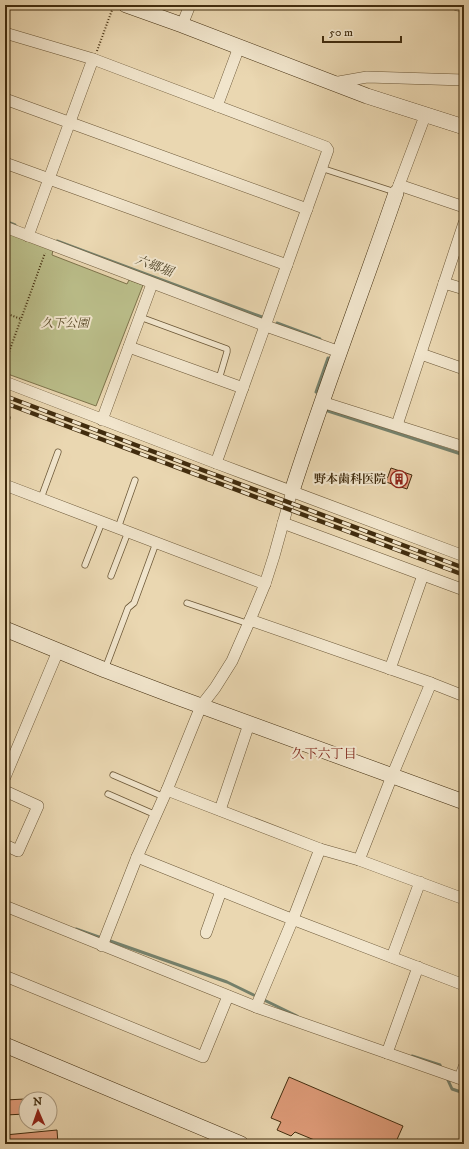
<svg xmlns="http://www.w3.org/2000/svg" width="469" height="1149" font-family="'IM FELL DW Pica','Noto Serif JP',serif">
<rect width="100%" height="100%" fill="#ead7b1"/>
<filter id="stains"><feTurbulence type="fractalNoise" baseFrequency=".005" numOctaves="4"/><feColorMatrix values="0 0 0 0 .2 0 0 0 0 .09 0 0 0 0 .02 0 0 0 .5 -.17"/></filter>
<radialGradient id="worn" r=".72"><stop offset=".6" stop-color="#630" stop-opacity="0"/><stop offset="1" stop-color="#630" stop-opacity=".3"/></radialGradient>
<polygon fill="#babd89" stroke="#7e744c" points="5,232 53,250 52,255 127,284 129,280 143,285 96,406 5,373"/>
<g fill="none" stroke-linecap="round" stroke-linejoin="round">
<g stroke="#75816c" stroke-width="3">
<polyline points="5,221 15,225"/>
<polyline points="57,241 262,317"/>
<polyline points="277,323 320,339"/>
<polyline points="316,392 328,358"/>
<polyline points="328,411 464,455"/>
<polyline points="76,929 227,982 297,1016"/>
<polyline points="412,1056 440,1065 442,1070"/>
<polyline points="447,1078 452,1089 464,1093"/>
</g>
</g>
<g fill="#e29e7c" stroke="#412c0e">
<polygon points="391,468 412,475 407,489 386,482"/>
<polygon points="289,1077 403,1126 395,1144 324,1144 295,1132 291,1136 277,1130 281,1122 271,1118"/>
<polygon points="25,1099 26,1114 5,1115 5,1100"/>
<polygon points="57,1130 58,1144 5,1144 5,1135"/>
</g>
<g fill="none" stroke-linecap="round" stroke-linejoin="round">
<g stroke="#6b5737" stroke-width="7">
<g id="lane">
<polyline points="321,168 395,192"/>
<polyline points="140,317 227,349 227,352 219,379"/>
<polyline points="5,422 7,418"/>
<polyline points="41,498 58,452"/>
<polyline points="118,528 135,480"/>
<polyline points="85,565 102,522"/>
<polyline points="111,576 128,532"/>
<polyline points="187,603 249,624"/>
<polyline points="105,669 128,608 134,603 156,543"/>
<polyline points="113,775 164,797"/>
<polyline points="108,794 156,815"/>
</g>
</g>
<g stroke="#6b5737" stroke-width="12">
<g id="street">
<polyline points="457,5 464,6"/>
<polyline points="182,25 190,5"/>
<polyline points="5,33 93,59 326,147 328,150 216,463"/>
<polyline points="333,83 367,77 464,80"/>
<polyline points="5,99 307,209"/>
<polyline points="217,106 239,47"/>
<polyline points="5,163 287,265"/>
<polyline points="399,185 464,207"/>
<polyline points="396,193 425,116"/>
<polyline points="5,227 266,326 340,352"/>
<polyline points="28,236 93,59"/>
<polyline points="444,283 464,289"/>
<polyline points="129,347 243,388"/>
<polyline points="421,354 464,369"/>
<polyline points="5,382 216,463 464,556"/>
<polyline points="322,402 464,447"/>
<polyline points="102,420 152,284"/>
<polyline points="397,425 464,223"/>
<polyline points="5,485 265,584"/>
<polyline points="283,523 464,590"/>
<polyline points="250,620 431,683 464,696"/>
<polyline points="390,669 423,575"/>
<polyline points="5,777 58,651"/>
<polyline points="167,790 320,849 359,860 464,899"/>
<polyline points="5,791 38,806 18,851 5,845"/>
<polyline points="220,810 249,724"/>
<polyline points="137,857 284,916 464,985"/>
<polyline points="359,860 392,776 431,683"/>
<polyline points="5,906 256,1007 464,1080"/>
<polyline points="206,933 221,891"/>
<polyline points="102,946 137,857 167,790 201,706 215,688 232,661 250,620 265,584 274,556 292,491"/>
<polyline points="392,957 420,882"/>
<polyline points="5,976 203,1057 228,996"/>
<polyline points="256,1007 293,919 320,849"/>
<polyline points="387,1053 418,967"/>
<polyline points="460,1078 464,1067"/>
</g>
</g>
<g stroke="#412c0e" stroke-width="16">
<g id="secondary">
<polyline points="126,5 182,25 367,96 464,127"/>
<path d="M 292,491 C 324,391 362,292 396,193"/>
<polyline points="5,629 105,670 171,695 464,802"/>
<polyline points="5,1045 241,1144"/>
</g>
</g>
<g stroke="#412c0e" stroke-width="2" stroke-dasharray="1 2" stroke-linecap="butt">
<polyline points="97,51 112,10"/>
<polyline points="5,313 21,319"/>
<polyline points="5,363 45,253"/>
</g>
<use href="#lane" stroke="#f1e5cc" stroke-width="5.5"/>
<use href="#street" stroke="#f1e5cc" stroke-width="11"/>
<use href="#secondary" stroke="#f1e5cc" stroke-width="15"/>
<g stroke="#412c0e" stroke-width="4.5">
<g id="rail">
<polyline points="5,396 464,568"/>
<polyline points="5,403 464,575"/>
</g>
</g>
<use href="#rail" stroke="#f1e5cc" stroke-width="3" stroke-dasharray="9" stroke-linecap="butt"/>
</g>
<defs>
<g id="building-ring" transform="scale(0.9)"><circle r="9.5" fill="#f1e5cc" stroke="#8f2418" stroke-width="1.5"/><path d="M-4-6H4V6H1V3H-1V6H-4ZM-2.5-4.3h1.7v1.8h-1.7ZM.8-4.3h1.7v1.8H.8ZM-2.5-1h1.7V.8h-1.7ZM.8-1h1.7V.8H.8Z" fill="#8f2418"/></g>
</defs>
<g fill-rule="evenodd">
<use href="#building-ring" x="399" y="479"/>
</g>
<g text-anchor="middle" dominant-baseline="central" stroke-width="4" stroke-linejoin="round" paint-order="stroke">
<g font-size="12" font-style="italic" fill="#594927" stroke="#f1e5cc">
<text x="65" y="323">久下公園</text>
</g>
<g font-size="12" font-weight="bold" fill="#412c0e" stroke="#f1e5cc" text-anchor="end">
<text x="386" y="479">野本歯科医院</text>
</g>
<g font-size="13" font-style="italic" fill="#52482d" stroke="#f1e5cc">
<text transform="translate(154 266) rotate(20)">六郷堀</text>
</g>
<g font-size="13" fill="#7a1f14" stroke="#f1e5cc">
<text x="324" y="754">久下六丁目</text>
</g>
</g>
<rect width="469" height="1149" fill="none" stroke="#ead7b1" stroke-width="20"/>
<rect x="6" y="6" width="457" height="1137" fill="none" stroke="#412c0e" stroke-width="2"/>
<rect x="10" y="10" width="449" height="1129" fill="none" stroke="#412c0e"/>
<g transform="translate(38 1111) rotate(358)"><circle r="19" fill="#f1e5cc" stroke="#ab9b80"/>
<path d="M0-3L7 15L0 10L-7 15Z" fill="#8f2418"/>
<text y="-6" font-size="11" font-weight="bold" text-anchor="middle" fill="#412c0e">N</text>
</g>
<path d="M323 36v6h78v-6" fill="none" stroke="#412c0e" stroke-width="2"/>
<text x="329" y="36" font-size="12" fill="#412c0e" stroke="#f1e5cc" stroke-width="3" paint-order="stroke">50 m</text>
<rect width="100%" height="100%" filter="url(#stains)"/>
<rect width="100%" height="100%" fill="url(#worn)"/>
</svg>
